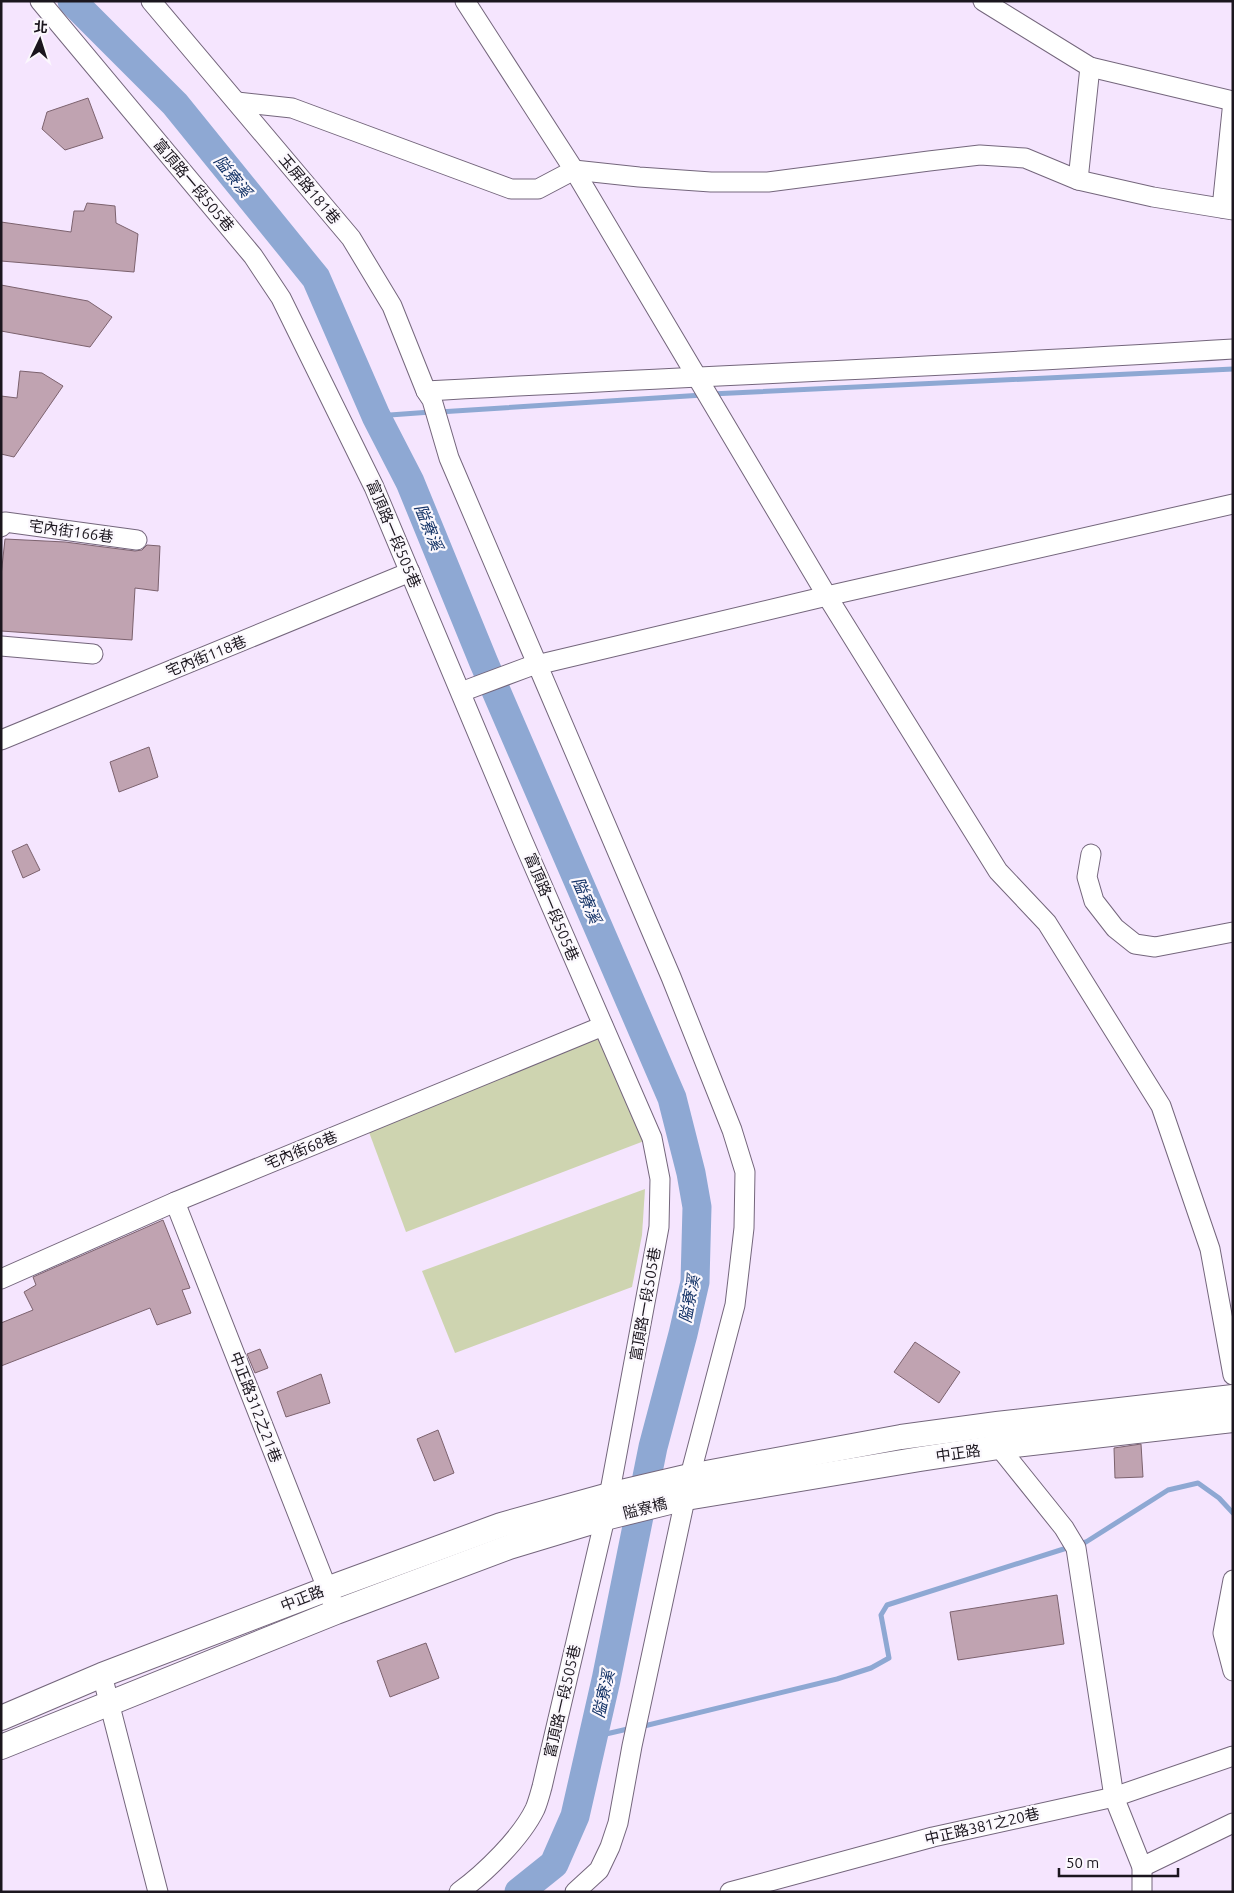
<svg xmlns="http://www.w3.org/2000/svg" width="1234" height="1893" font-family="Ubuntu,'Noto Sans TC',sans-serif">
<rect width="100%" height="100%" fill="#f5e5fe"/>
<g fill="#ced4b0">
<polygon points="598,1028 652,1138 406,1232 366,1124"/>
<polygon points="645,1189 642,1235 632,1287 455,1353 422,1271"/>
</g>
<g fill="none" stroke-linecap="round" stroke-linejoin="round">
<g stroke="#8ea8d3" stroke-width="5">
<polyline points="711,394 1233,369"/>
<polyline points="439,412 703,395"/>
<polyline points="376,416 431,412"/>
<polyline points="1078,1544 1086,1542 1168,1490 1198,1483 1219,1498 1233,1513"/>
<polyline points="640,1727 837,1679 871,1668 889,1658 881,1615 887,1605 1070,1547"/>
<polyline points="593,1737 632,1728"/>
</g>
<polyline stroke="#8ea8d3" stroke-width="29" points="72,1 175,104 316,278 376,416 410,482 484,663 672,1098 691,1173 697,1207 695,1282 683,1334 653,1447 606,1680 575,1816 554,1864 519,1892"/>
</g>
<g fill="#c0a3b1" stroke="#7c626e">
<polygon points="88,98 103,138 65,150 42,129 47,112"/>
<polygon points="87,203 115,206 116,223 138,234 134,272 1,261 1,222 71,232 74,211 84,211"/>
<polygon points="1,285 88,301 112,317 90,347 1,331"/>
<polygon points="20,371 42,373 63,386 14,457 1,454 1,396 17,398"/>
<polygon points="5,539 65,542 135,551 142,550 147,545 160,546 158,591 135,588 132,640 1,631 1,576"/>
<polygon points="149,747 158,777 119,792 110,762"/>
<polygon points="27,844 40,870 23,878 12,851"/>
<polygon points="163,1220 190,1288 182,1290 191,1313 157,1325 150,1308 1,1366 1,1323 33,1310 24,1292 36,1285 33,1277"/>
<polygon points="915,1342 960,1372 939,1403 894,1372"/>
<polygon points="260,1349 268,1368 255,1373 247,1354"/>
<polygon points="321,1374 330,1403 286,1417 277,1392"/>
<polygon points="438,1430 454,1473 434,1481 417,1439"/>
<polygon points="1141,1444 1143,1477 1115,1478 1114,1448"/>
<polygon points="1057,1595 1064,1644 958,1660 950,1612"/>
<polygon points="426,1643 439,1678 390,1697 377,1661"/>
</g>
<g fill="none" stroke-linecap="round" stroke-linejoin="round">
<g stroke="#74667c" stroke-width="21">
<g id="minor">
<path d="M 40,1 L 253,256 L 281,298 L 374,487 L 522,839 L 652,1138 L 660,1179 L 659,1227 L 605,1518 L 542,1787 C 540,1794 538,1802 535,1809 C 521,1838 485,1873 459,1892"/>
<polyline points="151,1 351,238 392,306 426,391 432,400 449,458 671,977 732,1130 745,1172 744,1228 735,1305 690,1476 632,1746 618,1823 610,1847 599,1870 575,1892"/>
<polyline points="465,1 574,170 827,596 998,871 1047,923 1161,1106 1210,1249 1233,1375"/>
<polyline points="983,1 1090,67 1233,101"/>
<polyline points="237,102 292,108 511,189 538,189 574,170 639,177 711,182 768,182 929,161 980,155 1025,158 1078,180 1153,197 1233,210"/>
<polyline points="1078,180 1090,67"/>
<polyline points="1222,208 1233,101"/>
<path d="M 426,391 C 695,376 964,366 1233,349"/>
<polyline points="1,527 5,522 137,540"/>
<polyline points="1,646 93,654"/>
<polyline points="461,692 528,667 827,596 1233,504"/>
<polyline points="1,740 410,572"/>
<polyline points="1091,854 1087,877 1094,901 1115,928 1135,944 1155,947 1233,932"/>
<polyline points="175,1202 332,1601"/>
<polyline points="1,1279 175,1202 603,1026"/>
<polyline points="998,1437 999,1447 1064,1528 1076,1548 1114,1797 1142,1867 1142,1892"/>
<polyline points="1233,1580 1223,1633 1233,1671"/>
<polyline points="102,1675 158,1892"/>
<polyline points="1142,1867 1233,1823"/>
<polyline points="730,1892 933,1837 1114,1797 1233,1756"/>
</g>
</g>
<g stroke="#74667c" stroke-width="26">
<g id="major">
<polyline points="1,1718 102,1675 327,1589 501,1525 609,1495 690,1476 901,1437 997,1424 1233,1397"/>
<polyline points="1,1747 336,1612 509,1547 605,1518 686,1498 920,1459 999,1447 1233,1420"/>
</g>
</g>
<use href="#minor" stroke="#fff" stroke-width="19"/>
<use href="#major" stroke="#fff" stroke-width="24"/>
</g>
<g text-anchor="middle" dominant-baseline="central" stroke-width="4.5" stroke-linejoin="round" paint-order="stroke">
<g font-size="15" fill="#1b161e" stroke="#fbf8fd">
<text transform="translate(194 185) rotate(50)">富頂路一段505巷</text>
<text transform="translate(310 189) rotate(50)">玉屏路181巷</text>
<text transform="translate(71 531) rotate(8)">宅內街166巷</text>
<text transform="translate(394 534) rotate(67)">富頂路一段505巷</text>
<text transform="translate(206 656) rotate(-22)">宅內街118巷</text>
<text transform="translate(552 907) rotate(67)">富頂路一段505巷</text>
<text transform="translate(301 1150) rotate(-22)">宅內街68巷</text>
<text transform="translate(645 1304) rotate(-80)">富頂路一段505巷</text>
<text transform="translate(256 1407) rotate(69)">中正路312之21巷</text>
<text transform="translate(958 1453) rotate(-8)">中正路</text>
<text transform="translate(645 1508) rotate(-14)">隘寮橋</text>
<text transform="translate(302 1598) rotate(-21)">中正路</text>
<text transform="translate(562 1701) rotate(-77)">富頂路一段505巷</text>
<text transform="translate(982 1826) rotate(-13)">中正路381之20巷</text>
</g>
<g font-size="16" font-style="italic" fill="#133266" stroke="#fbf8fd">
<text transform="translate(233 176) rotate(51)">隘寮溪</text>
<text transform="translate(429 527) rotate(68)">隘寮溪</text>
<text transform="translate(587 900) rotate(67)">隘寮溪</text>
<text transform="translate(689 1299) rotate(-79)">隘寮溪</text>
<text transform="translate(603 1694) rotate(-77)">隘寮溪</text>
</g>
</g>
<rect width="1234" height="1893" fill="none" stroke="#1b161e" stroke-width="5"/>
<g transform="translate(40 40) rotate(4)" stroke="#fbf8fd" stroke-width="4" paint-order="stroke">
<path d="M0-4L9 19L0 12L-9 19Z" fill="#1b161e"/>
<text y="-8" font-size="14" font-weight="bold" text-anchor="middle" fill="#1b161e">北</text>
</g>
<path d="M1059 1868v8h119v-8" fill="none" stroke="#1b161e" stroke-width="2.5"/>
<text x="1066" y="1868" font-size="15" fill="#1b161e" stroke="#fbf8fd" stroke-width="4" paint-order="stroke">50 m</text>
</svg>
